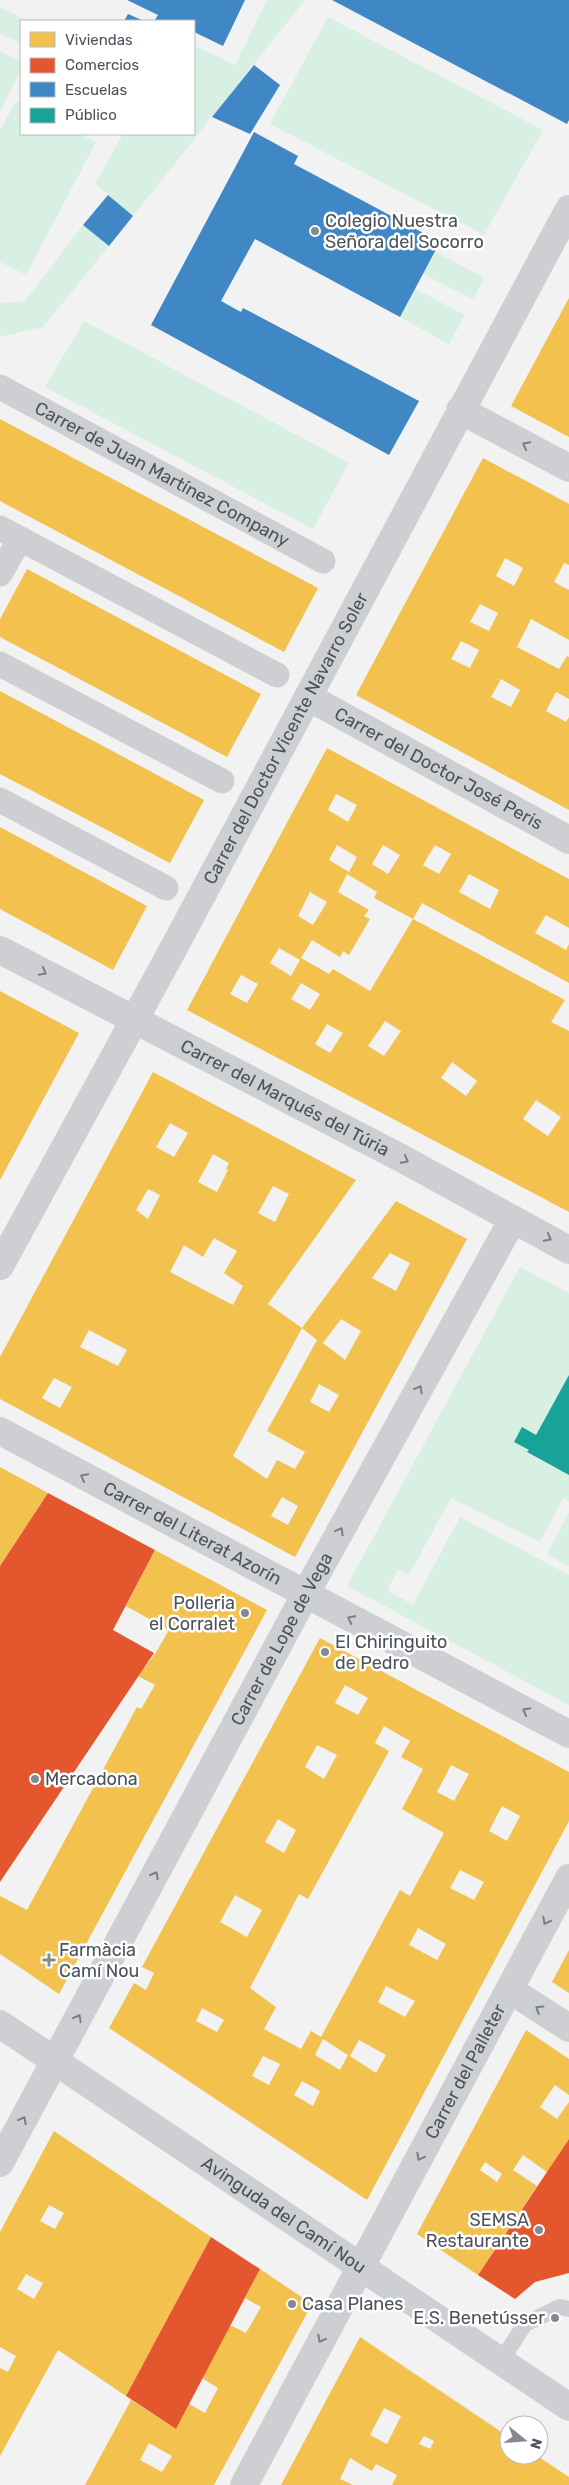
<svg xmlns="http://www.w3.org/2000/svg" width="569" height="2485" font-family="Rubik,sans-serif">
<rect width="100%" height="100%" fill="#f2f2f2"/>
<g fill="#d8efe3">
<polygon points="267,0 305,0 133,216 95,184 123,134 194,134 196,46 235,65"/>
<polygon points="0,7 28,21 21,21 21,44 0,33"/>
<polygon points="328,17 543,130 484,235 270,124"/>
<polygon points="0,51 21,62 21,70 0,111"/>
<polygon points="16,101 21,104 21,134 80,134 96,142 26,275 0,262 0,130"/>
<polygon points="83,225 109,246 43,327 0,337 0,303 25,301"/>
<polygon points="436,252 484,278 473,299 423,274"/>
<polygon points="415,289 465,315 449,344 400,317"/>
<polygon points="84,321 349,463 313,529 45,387"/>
<polygon points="520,1267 569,1293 569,1375 536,1435 522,1428 514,1442 529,1450 527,1453 569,1475 569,1501 563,1498 540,1542 451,1498 409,1575 398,1570 387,1590 413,1605 460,1517 569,1575 569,1705 347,1586"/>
<polygon points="569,1512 569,1566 547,1555"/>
</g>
<g fill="#f2c14e" fill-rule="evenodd">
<polygon points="569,298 569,437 511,406"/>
<polygon points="0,419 318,588 284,652 0,501"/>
<path d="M 483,458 L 569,504 L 569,565 L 564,563 L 554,582 L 569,590 L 569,640 L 531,619 L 517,647 L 559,669 L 567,656 L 569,657 L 569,699 L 556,692 L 546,711 L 566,722 L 569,717 L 569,810 L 356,695 ZM 505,558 L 523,568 L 514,586 L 496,576 ZM 480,604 L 498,613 L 489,631 L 470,622 ZM 461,641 L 479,650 L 470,668 L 451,659 ZM 501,679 L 520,690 L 511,707 L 491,697 Z"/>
<polygon points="27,569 261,694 227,757 0,637 0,619"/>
<polygon points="0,691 204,800 170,863 0,774"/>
<path d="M 327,748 L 569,879 L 569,928 L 546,915 L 535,933 L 566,950 L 569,944 L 569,983 L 422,903 L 413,919 L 374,898 L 377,892 L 347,874 L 338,892 L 369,910 L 364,916 L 370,919 L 349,955 L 343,951 L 340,957 L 312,940 L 301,958 L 329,974 L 333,969 L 370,991 L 413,919 L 565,1000 L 551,1022 L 569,1031 L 569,1212 L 187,1010 ZM 336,794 L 357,805 L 348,822 L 328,810 ZM 337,845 L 357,857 L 349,872 L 329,860 ZM 383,845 L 400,855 L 388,874 L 372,864 ZM 435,845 L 451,854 L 439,874 L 423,865 ZM 469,874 L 499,890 L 490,909 L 459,892 ZM 310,892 L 327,902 L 313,925 L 298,916 ZM 279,948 L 300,960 L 291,976 L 270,963 ZM 241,975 L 258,984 L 247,1003 L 230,994 ZM 301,983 L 320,994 L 310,1010 L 291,999 ZM 385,1021 L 401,1031 L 384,1056 L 368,1046 ZM 327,1024 L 343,1033 L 330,1053 L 315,1044 ZM 452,1062 L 477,1081 L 466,1096 L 441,1078 ZM 536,1100 L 561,1117 L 548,1136 L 523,1119 Z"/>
<polygon points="0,827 147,906 113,970 0,909"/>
<polygon points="0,991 79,1033 0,1180"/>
<path d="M 153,1072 L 356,1180 L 268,1304 L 302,1328 L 233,1456 L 267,1479 L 277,1460 L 295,1469 L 305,1452 L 267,1431 L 317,1340 L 302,1328 L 396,1201 L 467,1239 L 295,1557 L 0,1399 L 0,1357 ZM 170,1123 L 188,1133 L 174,1157 L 156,1147 ZM 213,1154 L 229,1163 L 226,1169 L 228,1170 L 217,1192 L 198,1182 ZM 273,1186 L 289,1194 L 275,1222 L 258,1213 ZM 148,1189 L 160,1195 L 148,1219 L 136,1210 ZM 214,1238 L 237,1251 L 224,1273 L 243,1286 L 233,1305 L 170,1272 L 184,1245 L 203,1257 ZM 390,1253 L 410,1263 L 396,1291 L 372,1278 ZM 341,1319 L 361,1331 L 345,1360 L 323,1343 ZM 89,1330 L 127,1350 L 118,1366 L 80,1347 ZM 54,1378 L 72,1387 L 60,1408 L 42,1398 ZM 319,1384 L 339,1395 L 329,1412 L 310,1402 ZM 282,1497 L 298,1506 L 288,1525 L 271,1516 Z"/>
<polygon points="0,1467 48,1493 0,1566"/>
<polygon points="155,1550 267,1610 59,1994 0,1954 0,1896 27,1910 137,1707 141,1709 155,1685 138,1676 155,1654 169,1630 126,1606"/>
<path d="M 320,1638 L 569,1772 L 569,1821 L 367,2200 L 109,2028 L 134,1983 L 146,1990 L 154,1973 L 142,1967 ZM 345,1685 L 368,1698 L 358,1715 L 335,1703 ZM 384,1726 L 410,1741 L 401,1757 L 423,1769 L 402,1809 L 444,1833 L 410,1896 L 400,1890 L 321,2037 L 311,2031 L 301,2049 L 264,2029 L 276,2007 L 250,1988 L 299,1894 L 308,1899 L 389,1751 L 375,1743 ZM 317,1745 L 337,1755 L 324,1779 L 305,1767 ZM 451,1765 L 469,1774 L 454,1801 L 437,1792 ZM 502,1806 L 520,1816 L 507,1841 L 489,1831 ZM 278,1819 L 296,1830 L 284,1853 L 265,1842 ZM 460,1870 L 484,1882 L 474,1900 L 450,1888 ZM 235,1895 L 262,1910 L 247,1937 L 220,1922 ZM 418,1928 L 446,1944 L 437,1960 L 409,1945 ZM 386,1986 L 415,2001 L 405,2017 L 378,2002 ZM 202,2008 L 224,2020 L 217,2032 L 196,2021 ZM 323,2039 L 348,2055 L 340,2070 L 315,2055 ZM 359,2040 L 386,2055 L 376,2073 L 350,2056 ZM 263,2056 L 280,2064 L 269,2085 L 252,2076 ZM 302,2081 L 320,2091 L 313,2106 L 294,2095 Z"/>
<polygon points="569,1950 569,1993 552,1982"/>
<path d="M 526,2030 L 569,2059 L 569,2095 L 555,2085 L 540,2107 L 557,2119 L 569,2102 L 569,2139 L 547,2172 L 523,2155 L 513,2170 L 537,2186 L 478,2275 L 417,2234 ZM 485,2162 L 502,2174 L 497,2182 L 480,2170 Z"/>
<path d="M 54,2131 L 211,2237 L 126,2396 L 58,2350 L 0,2456 L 0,2368 L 8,2372 L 16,2356 L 0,2347 L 0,2232 ZM 49,2205 L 64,2213 L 55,2229 L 40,2221 ZM 26,2274 L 43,2283 L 34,2299 L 17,2289 Z"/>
<path d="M 260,2269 L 312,2304 L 214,2485 L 85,2485 L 131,2400 L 176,2429 L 189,2404 L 205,2413 L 218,2388 L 202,2378 L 230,2325 L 246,2333 L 261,2307 L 245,2298 ZM 149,2443 L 172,2456 L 162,2472 L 140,2460 Z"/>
<path d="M 360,2337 L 509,2437 L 509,2455 L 536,2455 L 569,2477 L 569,2485 L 392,2485 L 397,2475 L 376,2464 L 372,2471 L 350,2458 L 340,2479 L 353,2485 L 281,2485 ZM 384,2408 L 401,2416 L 387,2444 L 370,2435 ZM 424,2436 L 434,2441 L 430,2449 L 419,2444 Z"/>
</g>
<g fill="#e4572e">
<polygon points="48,1493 155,1550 113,1630 154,1653 0,1882 0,1566"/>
<polygon points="569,2139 569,2273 535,2282 515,2299 478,2275"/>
<polygon points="211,2237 260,2269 176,2429 126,2396"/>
</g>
<g fill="#3f88c5">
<polygon points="127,0 245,0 223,46 194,32 194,21 154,21 158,15"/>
<polygon points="332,0 569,0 569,120 567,124"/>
<polygon points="128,14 144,21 124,21"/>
<polygon points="254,65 280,85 250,134 212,117"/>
<polygon points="254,132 298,156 294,164 440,242 400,317 255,239 221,301 241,312 243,308 419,401 389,455 151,325"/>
<polygon points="108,195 133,216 109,246 83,225"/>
</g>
<polygon fill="#17a398" points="569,1375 569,1475 527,1452 529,1450 514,1442 522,1427 536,1435"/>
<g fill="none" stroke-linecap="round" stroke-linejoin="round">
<polyline stroke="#cdcfd2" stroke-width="16" points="501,2361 525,2324 560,2307 569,2309"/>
<g stroke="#cdcfd2" stroke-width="25">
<path id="s1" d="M 0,387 L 323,561"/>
<polyline points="0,528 277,675"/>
<polyline points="0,574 20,539"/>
<polyline points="0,664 222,781"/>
<polyline points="0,800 166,888"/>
</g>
<g stroke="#cdcfd2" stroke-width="28">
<polyline points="460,410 569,468"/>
<path id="s2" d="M 308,697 L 569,840"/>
<path id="s3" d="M 0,950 L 401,1158 L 569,1250"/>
<path id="s4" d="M 0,1266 L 171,953 L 569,209"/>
<path id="s5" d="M 0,1431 L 569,1734"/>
<polyline points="510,1990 569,2028"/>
<path id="s6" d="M 0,2163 L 305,1595 L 513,1219"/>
<path id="s7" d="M 244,2485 L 569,1878"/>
</g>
<path stroke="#cdcfd2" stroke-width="28" id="s8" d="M 0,2024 L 569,2407"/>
</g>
<defs><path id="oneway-chevron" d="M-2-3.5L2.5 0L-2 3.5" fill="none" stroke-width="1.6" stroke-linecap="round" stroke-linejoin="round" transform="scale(1.25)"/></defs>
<g stroke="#787e85">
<use href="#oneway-chevron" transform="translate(526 445) rotate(-152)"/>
<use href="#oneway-chevron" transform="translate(43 972) rotate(28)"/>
<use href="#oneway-chevron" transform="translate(405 1160) rotate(28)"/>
<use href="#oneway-chevron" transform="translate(548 1238) rotate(28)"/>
<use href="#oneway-chevron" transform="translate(419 1389) rotate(-61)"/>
<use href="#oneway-chevron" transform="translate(84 1477) rotate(-152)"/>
<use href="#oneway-chevron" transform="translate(340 1531) rotate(-61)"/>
<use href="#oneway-chevron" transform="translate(351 1619) rotate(-153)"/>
<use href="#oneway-chevron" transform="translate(526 1711) rotate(-152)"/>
<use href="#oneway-chevron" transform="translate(155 1875) rotate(-62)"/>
<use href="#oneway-chevron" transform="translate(546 1921) rotate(118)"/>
<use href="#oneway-chevron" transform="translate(539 2009) rotate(-148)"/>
<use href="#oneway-chevron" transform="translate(78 2018) rotate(-62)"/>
<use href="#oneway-chevron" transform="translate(23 2120) rotate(-62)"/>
<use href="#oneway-chevron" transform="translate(420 2157) rotate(118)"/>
<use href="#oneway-chevron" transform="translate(321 2339) rotate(118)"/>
</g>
<g fill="#858a90" stroke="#fff" stroke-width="2">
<circle cx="315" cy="231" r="5"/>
<circle cx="245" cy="1613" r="5"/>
<circle cx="325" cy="1652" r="5"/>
<circle cx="35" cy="1779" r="5"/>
<path d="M46.5 1952.5h5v5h5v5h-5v5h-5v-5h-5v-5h5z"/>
<circle cx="539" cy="2230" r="5"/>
<circle cx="292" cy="2304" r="5"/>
<circle cx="555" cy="2318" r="5"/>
</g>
<g text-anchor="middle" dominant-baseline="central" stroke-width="5" stroke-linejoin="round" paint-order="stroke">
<g font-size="18" fill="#4a525c" stroke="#fff" text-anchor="start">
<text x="325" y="221">Colegio Nuestra<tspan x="325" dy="21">Señora del Socorro</tspan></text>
<text x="235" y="1603" text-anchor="end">Polleria<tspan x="235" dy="21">el Corralet</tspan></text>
<text x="335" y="1642">El Chiringuito<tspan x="335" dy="21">de Pedro</tspan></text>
<text x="45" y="1779">Mercadona</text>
<text x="59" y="1950">Farmàcia<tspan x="59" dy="21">Camí Nou</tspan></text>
<text x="529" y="2220" text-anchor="end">SEMSA<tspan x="529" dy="21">Restaurante</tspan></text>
<text x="302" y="2304">Casa Planes</text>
<text x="545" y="2318" text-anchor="end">E.S. Benetússer</text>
</g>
<g font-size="18" fill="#4a525c" stroke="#fff">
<text stroke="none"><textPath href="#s1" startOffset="184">Carrer de Juan Martínez Company</textPath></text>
<text stroke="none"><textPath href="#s4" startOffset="600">Carrer del Doctor Vicente Navarro Soler</textPath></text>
<text stroke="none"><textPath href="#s2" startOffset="149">Carrer del Doctor José Peris</textPath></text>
<text stroke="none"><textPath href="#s3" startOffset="321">Carrer del Marqués del Túria</textPath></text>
<text stroke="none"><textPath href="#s5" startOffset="218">Carrer del Literat Azorín</textPath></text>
<text stroke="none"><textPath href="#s6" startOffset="595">Carrer de Lope de Vega</textPath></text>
<text stroke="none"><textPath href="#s7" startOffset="469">Carrer del Palleter</textPath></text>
<text stroke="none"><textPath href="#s8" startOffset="342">Avinguda del Camí Nou</textPath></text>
</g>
</g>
<rect x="20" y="20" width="175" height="115" fill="#ffffff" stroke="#b7babe"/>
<rect x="30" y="32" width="25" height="15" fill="#f2c14e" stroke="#b7babe"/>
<text x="65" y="45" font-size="15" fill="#4a525c">Viviendas</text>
<rect x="30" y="58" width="25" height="15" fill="#e4572e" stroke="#b7babe"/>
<text x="65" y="70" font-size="15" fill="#4a525c">Comercios</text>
<rect x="30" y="82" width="25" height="15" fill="#3f88c5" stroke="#b7babe"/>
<text x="65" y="95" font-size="15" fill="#4a525c">Escuelas</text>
<rect x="30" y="108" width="25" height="15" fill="#17a398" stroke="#b7babe"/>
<text x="65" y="120" font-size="15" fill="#4a525c">Público</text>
<g transform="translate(524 2440) rotate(107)"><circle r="24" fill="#ffffff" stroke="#b7babe"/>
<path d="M0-4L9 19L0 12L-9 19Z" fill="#858a90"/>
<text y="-8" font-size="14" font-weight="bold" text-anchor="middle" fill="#4a525c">N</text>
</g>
</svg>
